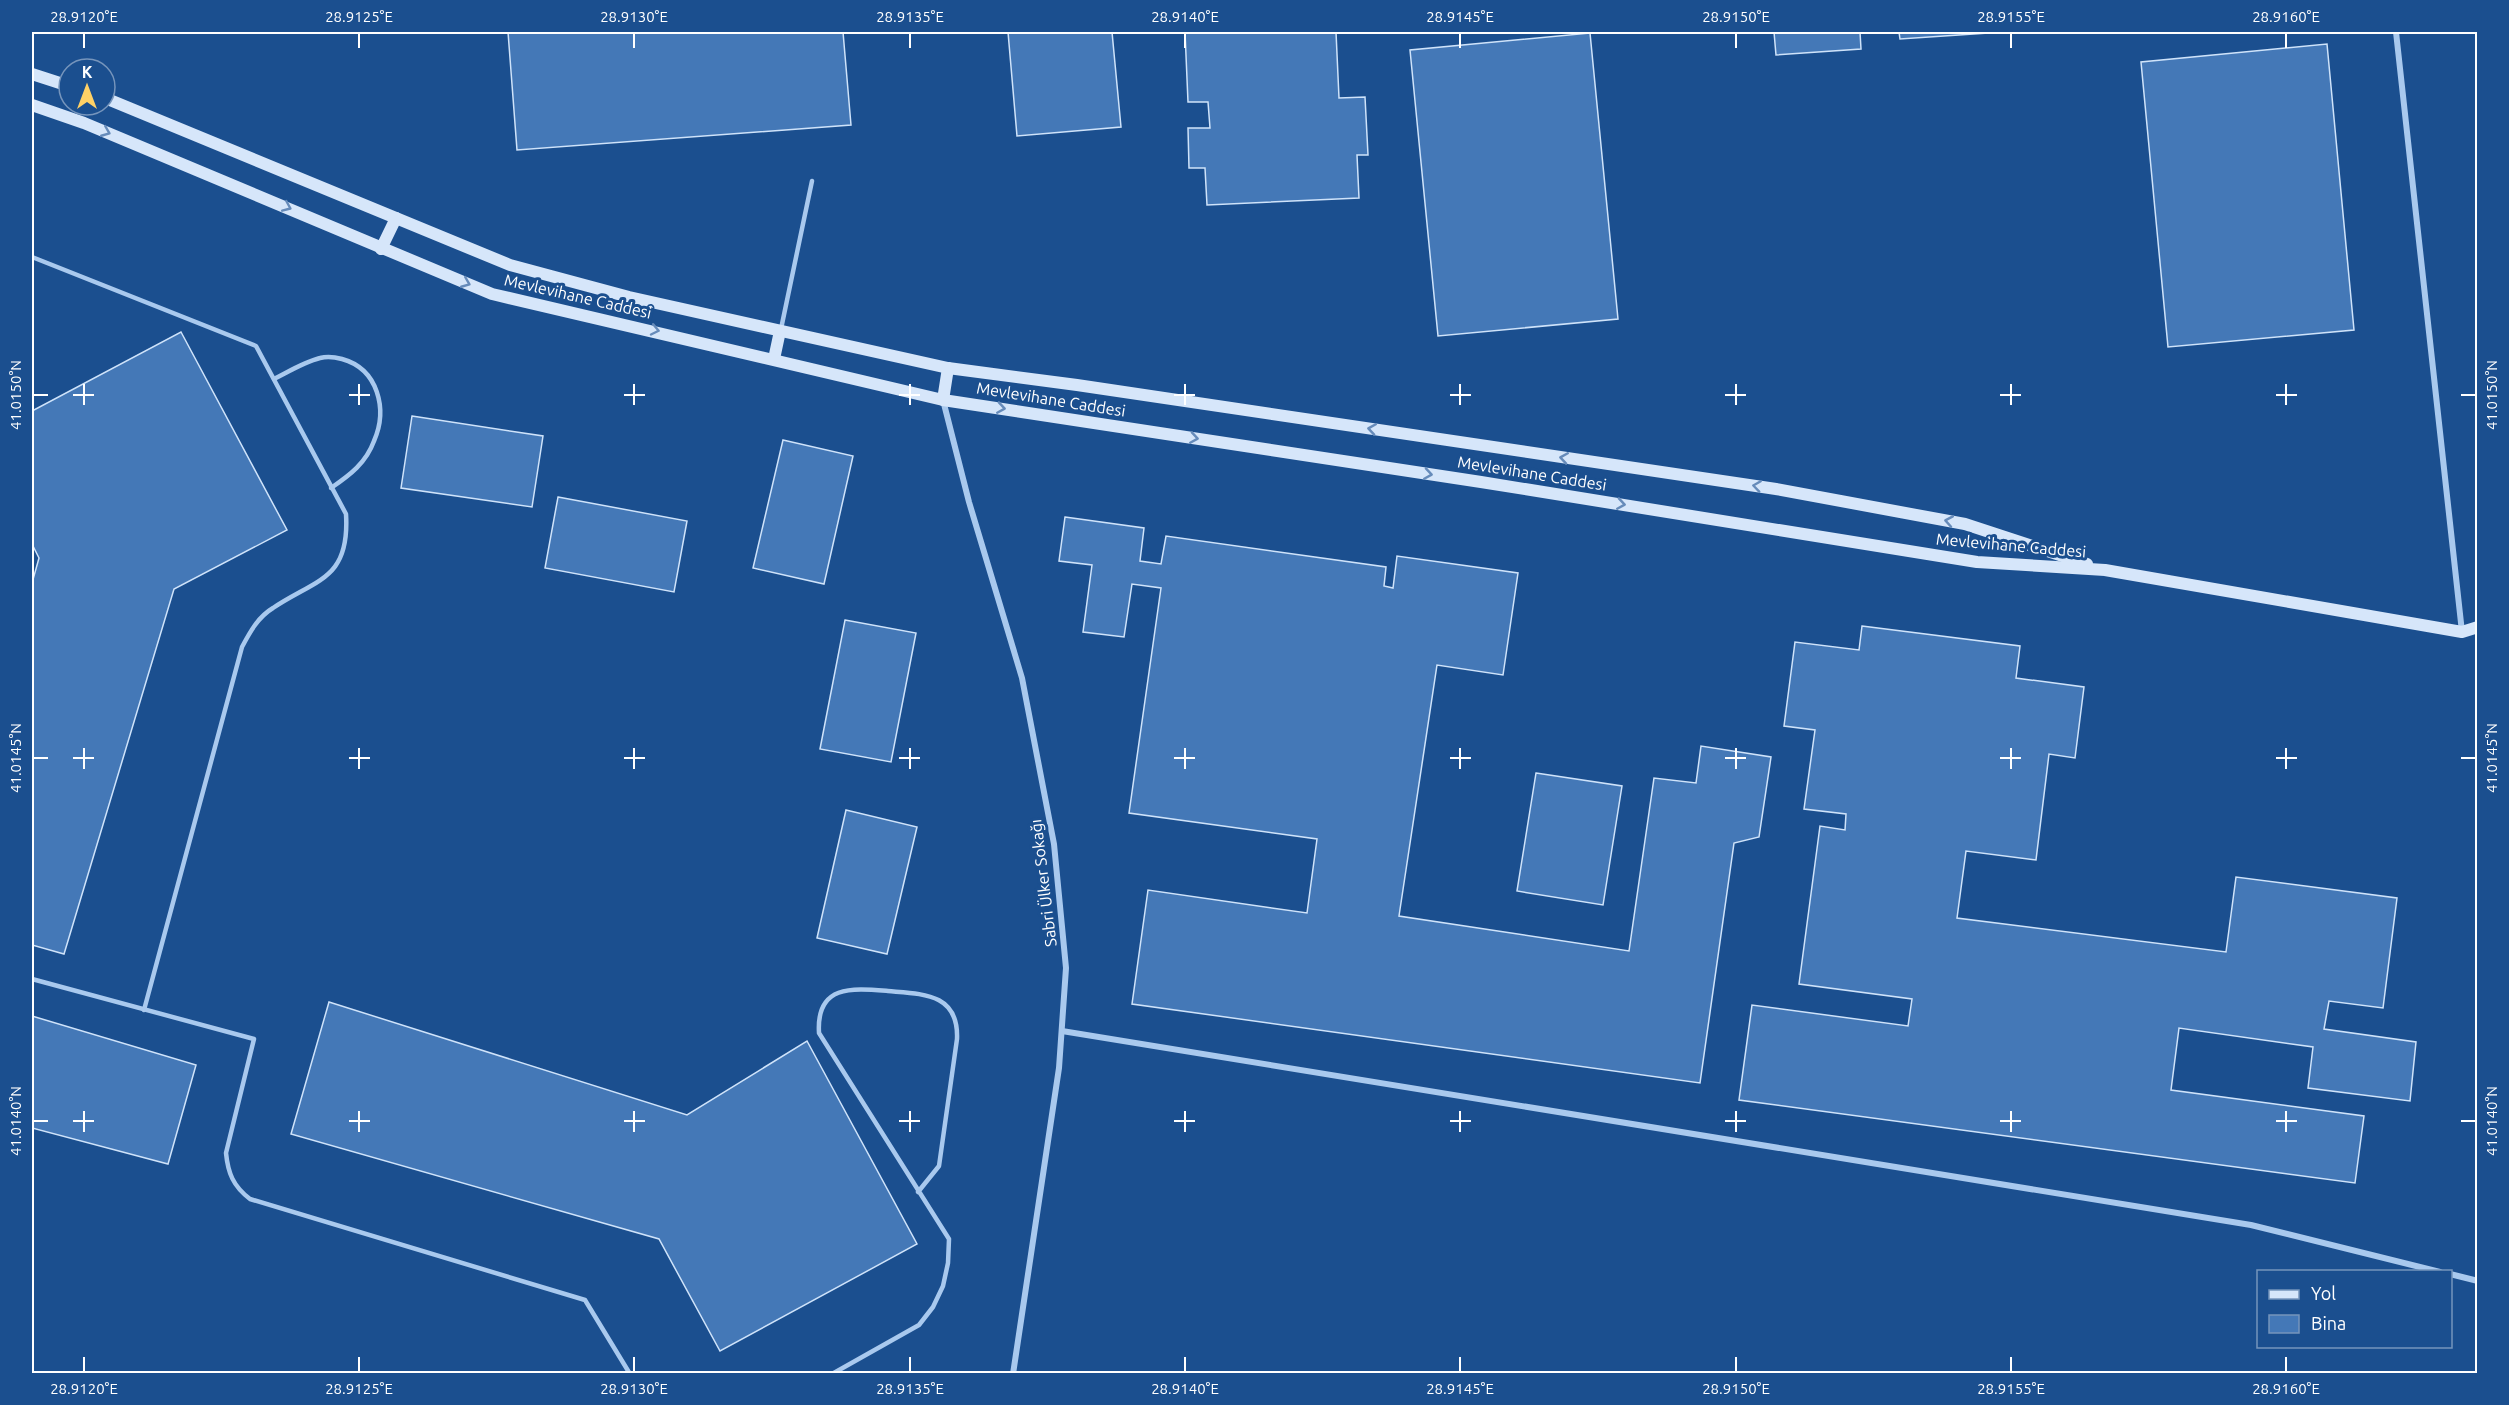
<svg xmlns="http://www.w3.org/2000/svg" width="2509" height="1405" font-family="Ubuntu,sans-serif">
<rect width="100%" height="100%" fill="#1b4f8f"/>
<g fill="#4478b7" stroke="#cfe3fa" stroke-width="1.5">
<polygon points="508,32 843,32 851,125 517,150"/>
<polygon points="1008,32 1112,32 1121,127 1017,136"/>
<polygon points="1185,32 1336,32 1339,98 1365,97 1368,155 1357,155 1359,198 1207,205 1205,168 1189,168 1188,128 1210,128 1208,102 1188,102"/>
<polygon points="1774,32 1860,32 1861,49 1776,55"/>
<polygon points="1899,32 1988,32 1988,33 1900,39"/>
<polygon points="1590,33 1618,319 1438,336 1410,50"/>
<polygon points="2327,44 2354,330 2168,347 2141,62"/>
<polygon points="181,332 287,530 174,589 64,954 32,945 32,583 39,558 32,544 32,411"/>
<polygon points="412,416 543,436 532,507 401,488"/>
<polygon points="783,440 853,456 824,584 753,568"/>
<polygon points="558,497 687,521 674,592 545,568"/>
<polygon points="1065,517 1144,528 1140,561 1161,564 1166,536 1386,567 1384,586 1393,588 1397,556 1518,573 1503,675 1437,665 1399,916 1629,951 1654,778 1696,783 1701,746 1771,757 1759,837 1734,843 1700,1083 1132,1004 1148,890 1307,913 1317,839 1129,813 1161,588 1132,584 1124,637 1083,632 1092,565 1059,561"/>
<polygon points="845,620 916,633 891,762 820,749"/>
<polygon points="1862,626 2020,646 2016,678 2084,687 2075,758 2049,754 2036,860 1966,851 1957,918 2226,952 2236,877 2397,898 2383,1008 2329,1001 2324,1029 2416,1042 2410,1101 2308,1088 2313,1047 2179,1028 2171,1090 2364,1116 2355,1183 1739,1100 1752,1005 1908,1026 1912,999 1799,984 1820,826 1845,830 1846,814 1804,809 1815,730 1784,726 1795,642 1859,650"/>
<polygon points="1536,773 1622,786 1603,905 1517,891"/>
<polygon points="846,810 917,827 887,954 817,938"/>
<polygon points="329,1002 687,1115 807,1041 917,1244 720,1351 659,1239 291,1134"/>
<polygon points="32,1016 196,1065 168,1164 32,1128"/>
</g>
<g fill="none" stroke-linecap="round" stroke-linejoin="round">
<g stroke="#a9c9ee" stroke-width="4.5">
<path d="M 32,257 L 256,346 L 346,514 C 350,580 316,579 273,608 C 258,617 250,632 242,647 L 144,1010"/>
<polyline points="781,329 812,181"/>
<path d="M 274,379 C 288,372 304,362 320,358 C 327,356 335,357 342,359 C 378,369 388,409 374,441 C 366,463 350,475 331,488"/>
<path d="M 32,979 L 254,1039 L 226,1153 C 228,1173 233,1186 250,1199 L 585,1300 L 630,1374"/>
<path d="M 832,1374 L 919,1325 L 933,1307 L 943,1286 L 948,1263 L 949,1239 L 819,1033 C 816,984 853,988 888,991 C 922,994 959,993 957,1039 L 939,1166 L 918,1192"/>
</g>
<g stroke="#a9c9ee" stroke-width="6">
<polyline points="2396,32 2462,632"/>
<polyline points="943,400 969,502 1022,678 1054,844 1066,968 1059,1068 1013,1374"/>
<polyline points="1062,1031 2251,1225 2440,1272"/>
<polyline points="2450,1274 2478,1281"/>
</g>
<g stroke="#d6e6fa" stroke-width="12">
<polyline points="32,74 69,86"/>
<polyline points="105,98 510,265 629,297 948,368 1077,385 1776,489 1965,524 2087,564"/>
<polyline points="32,105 84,123 492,294 943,400 1481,482 1977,562 2105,570 2462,632 2478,627"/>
<polyline points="381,249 396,218"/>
<polyline points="774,359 780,331"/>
<polyline points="943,400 948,368"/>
</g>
</g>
<defs><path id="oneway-chevron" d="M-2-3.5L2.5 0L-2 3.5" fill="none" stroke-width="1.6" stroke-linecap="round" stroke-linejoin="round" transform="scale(1.5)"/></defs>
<g stroke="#668bba">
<use href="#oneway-chevron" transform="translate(106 132) rotate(22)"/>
<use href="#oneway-chevron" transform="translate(287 207) rotate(23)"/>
<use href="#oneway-chevron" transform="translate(466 283) rotate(22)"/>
<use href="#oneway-chevron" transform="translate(655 330) rotate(12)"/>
<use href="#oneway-chevron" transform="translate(1001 408) rotate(9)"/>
<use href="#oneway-chevron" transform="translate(1372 429) rotate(-171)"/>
<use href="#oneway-chevron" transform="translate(1194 438) rotate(9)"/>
<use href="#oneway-chevron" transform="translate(1564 458) rotate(-171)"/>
<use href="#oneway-chevron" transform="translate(1428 474) rotate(9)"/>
<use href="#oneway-chevron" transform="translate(1757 486) rotate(-172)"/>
<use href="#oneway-chevron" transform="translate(1621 504) rotate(9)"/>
<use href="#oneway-chevron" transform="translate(1949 521) rotate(-170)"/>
</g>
<path fill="none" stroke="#fff" stroke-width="2" d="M 84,33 L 84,48M 359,33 L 359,48M 634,33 L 634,48M 910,33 L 910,48M 1185,33 L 1185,48M 1460,33 L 1460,48M 1736,33 L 1736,48M 2011,33 L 2011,48M 2286,33 L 2286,48M 84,384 L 84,405M 359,384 L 359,405M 634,384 L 634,405M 910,384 L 910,405M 1185,384 L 1185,405M 1460,384 L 1460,405M 1736,384 L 1736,405M 2011,384 L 2011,405M 2286,384 L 2286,405M 33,395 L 48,395M 73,395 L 94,395M 349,395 L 370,395M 624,395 L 645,395M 899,395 L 920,395M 1174,395 L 1195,395M 1450,395 L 1471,395M 1725,395 L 1746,395M 2000,395 L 2021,395M 2276,395 L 2297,395M 2461,395 L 2476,395M 84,748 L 84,769M 359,748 L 359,769M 634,748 L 634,769M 910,748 L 910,769M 1185,748 L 1185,769M 1460,748 L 1460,769M 1736,748 L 1736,769M 2011,748 L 2011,769M 2286,748 L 2286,769M 33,758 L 48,758M 73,758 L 94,758M 349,758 L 370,758M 624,758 L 645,758M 899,758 L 920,758M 1174,758 L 1195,758M 1450,758 L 1471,758M 1725,758 L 1746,758M 2000,758 L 2021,758M 2276,758 L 2297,758M 2461,758 L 2476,758M 84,1111 L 84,1132M 359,1111 L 359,1132M 634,1111 L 634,1132M 910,1111 L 910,1132M 1185,1111 L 1185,1132M 1460,1111 L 1460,1132M 1736,1111 L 1736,1132M 2011,1111 L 2011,1132M 2286,1111 L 2286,1132M 33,1121 L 48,1121M 73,1121 L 94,1121M 349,1121 L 370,1121M 624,1121 L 645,1121M 899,1121 L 920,1121M 1174,1121 L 1195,1121M 1450,1121 L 1471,1121M 1725,1121 L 1746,1121M 2000,1121 L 2021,1121M 2276,1121 L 2297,1121M 2461,1121 L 2476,1121M 84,1357 L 84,1372M 359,1357 L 359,1372M 634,1357 L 634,1372M 910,1357 L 910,1372M 1185,1357 L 1185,1372M 1460,1357 L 1460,1372M 1736,1357 L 1736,1372M 2011,1357 L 2011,1372M 2286,1357 L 2286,1372"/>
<g text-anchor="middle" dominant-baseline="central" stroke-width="6" stroke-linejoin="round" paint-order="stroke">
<g font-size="16" fill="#fff" stroke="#1b4f8f">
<text transform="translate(578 296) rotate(13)">Mevlevihane Caddesi</text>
<text transform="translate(1051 399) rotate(9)">Mevlevihane Caddesi</text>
<text transform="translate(1532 473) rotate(9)">Mevlevihane Caddesi</text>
<text transform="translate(2011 545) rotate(5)">Mevlevihane Caddesi</text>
<text transform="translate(1043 883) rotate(-97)">Sabri Ülker Sokağı</text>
</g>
</g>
<rect width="2509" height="1405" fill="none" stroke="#1b4f8f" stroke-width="66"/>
<rect x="2257" y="1270" width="195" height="78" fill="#1b4f8f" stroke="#7695bc" stroke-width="1.5"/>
<rect x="2269" y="1290" width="30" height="9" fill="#d6e6fa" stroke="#7695bc" stroke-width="1.5"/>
<text x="2311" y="1300" font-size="18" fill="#ffffff">Yol</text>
<rect x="2269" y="1315" width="30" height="18" fill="#4478b7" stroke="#7695bc" stroke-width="1.5"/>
<text x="2311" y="1330" font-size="18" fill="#ffffff">Bina</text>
<g transform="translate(87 87)"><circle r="28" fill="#1b4f8f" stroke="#7695bc" stroke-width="1.5"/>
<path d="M0-4.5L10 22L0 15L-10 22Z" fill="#ffd166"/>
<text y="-9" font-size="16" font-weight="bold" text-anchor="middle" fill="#ffffff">K</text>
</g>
<rect x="33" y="33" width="2443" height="1339" fill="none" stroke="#fff" stroke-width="2"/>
<g font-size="15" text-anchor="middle" fill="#fff">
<text x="84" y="22">28.9120°E</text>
<text x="359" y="22">28.9125°E</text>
<text x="634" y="22">28.9130°E</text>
<text x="910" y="22">28.9135°E</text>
<text x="1185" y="22">28.9140°E</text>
<text x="1460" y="22">28.9145°E</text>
<text x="1736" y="22">28.9150°E</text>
<text x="2011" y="22">28.9155°E</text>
<text x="2286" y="22">28.9160°E</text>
<text transform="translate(16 395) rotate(-90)" y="5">41.0150°N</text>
<text transform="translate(2492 395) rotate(-90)" y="5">41.0150°N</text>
<text transform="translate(16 758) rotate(-90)" y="5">41.0145°N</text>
<text transform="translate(2492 758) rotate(-90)" y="5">41.0145°N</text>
<text transform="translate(16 1121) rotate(-90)" y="5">41.0140°N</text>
<text transform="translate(2492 1121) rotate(-90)" y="5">41.0140°N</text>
<text x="84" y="1394">28.9120°E</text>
<text x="359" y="1394">28.9125°E</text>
<text x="634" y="1394">28.9130°E</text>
<text x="910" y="1394">28.9135°E</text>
<text x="1185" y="1394">28.9140°E</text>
<text x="1460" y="1394">28.9145°E</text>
<text x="1736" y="1394">28.9150°E</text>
<text x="2011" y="1394">28.9155°E</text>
<text x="2286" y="1394">28.9160°E</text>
</g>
</svg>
